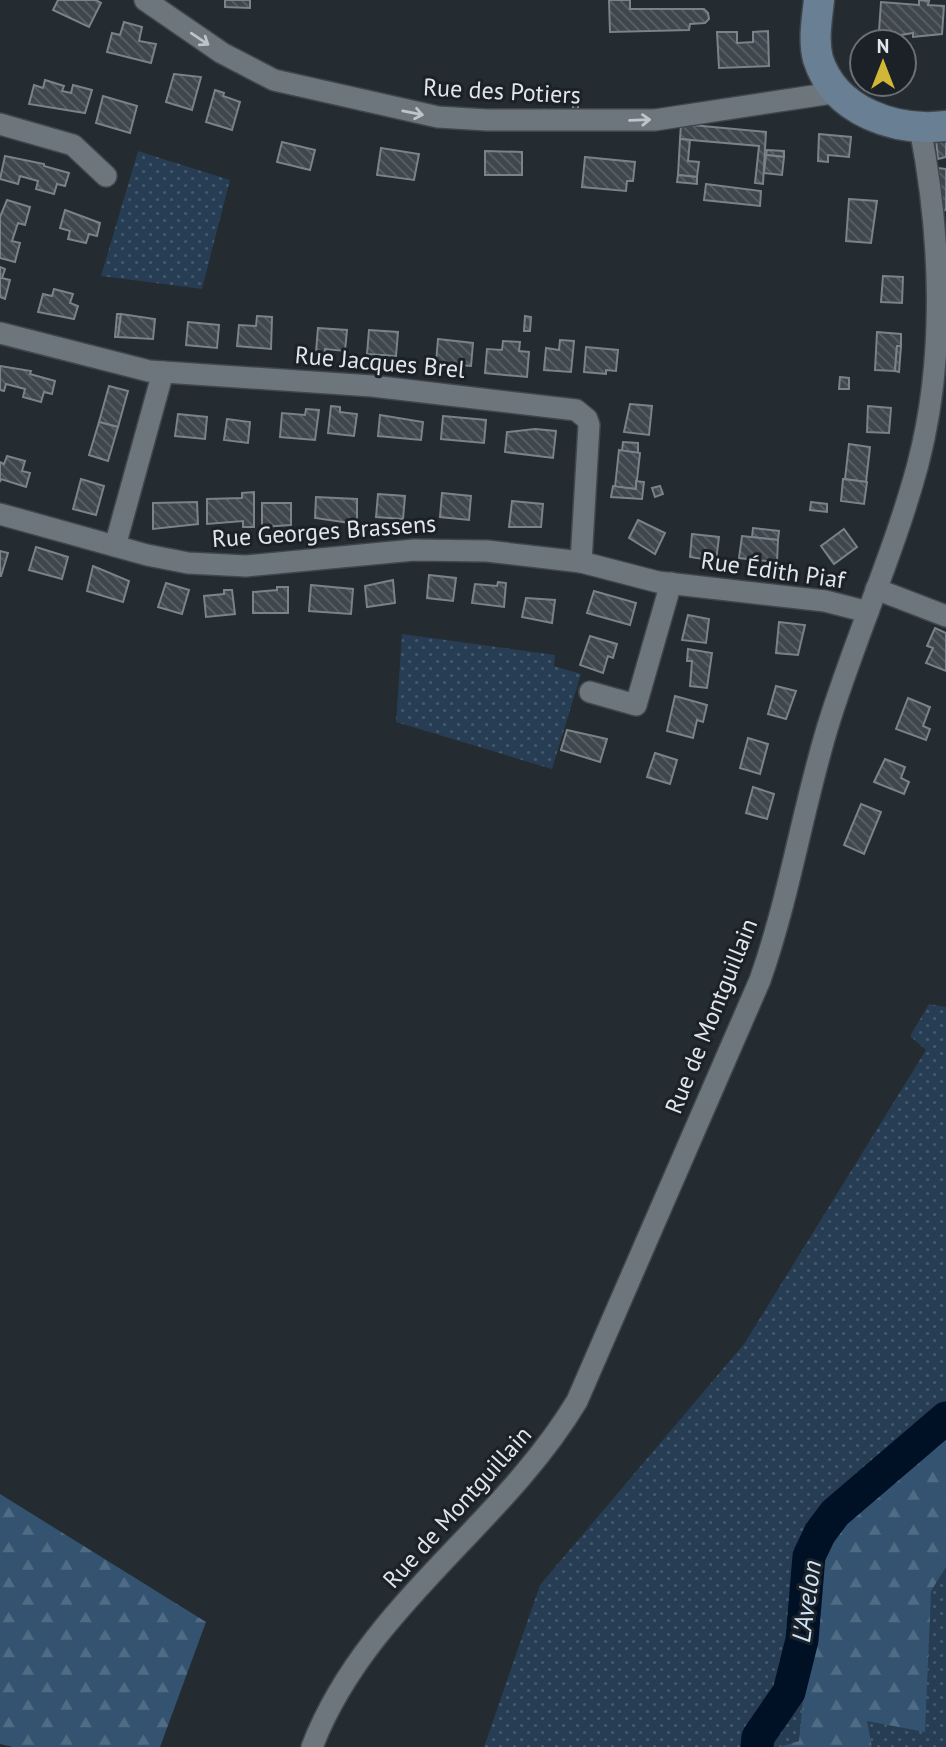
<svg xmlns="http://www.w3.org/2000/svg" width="946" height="1747" font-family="'PT Sans',sans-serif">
<defs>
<pattern id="grass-dots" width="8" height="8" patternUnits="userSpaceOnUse" patternTransform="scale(1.75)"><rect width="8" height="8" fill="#263d53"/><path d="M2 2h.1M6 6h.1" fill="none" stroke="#45596c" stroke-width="1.8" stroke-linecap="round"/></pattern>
<pattern id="forest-firs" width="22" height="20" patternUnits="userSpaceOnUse" patternTransform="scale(1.75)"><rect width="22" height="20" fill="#335371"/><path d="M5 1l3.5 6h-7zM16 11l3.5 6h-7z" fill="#506c85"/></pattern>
<pattern id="building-back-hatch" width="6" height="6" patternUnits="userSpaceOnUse" patternTransform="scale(1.75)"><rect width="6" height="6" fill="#3f464d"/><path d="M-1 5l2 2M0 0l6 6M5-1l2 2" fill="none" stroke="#5a6167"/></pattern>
</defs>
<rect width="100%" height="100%" fill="#242b31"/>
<g fill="url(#grass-dots)">
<polygon points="138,151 230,180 202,289 101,276"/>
<polygon points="402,634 555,655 554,666 581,674 552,769 396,722"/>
<polygon points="929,1004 946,1007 946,1747 872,1747 866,1721 779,1747 484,1747 540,1585 744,1344 926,1050 910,1036"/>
</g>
<g fill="url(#forest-firs)">
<polygon points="946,1412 946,1567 931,1591 925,1732 867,1721 872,1747 779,1747 799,1741 821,1516"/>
<polygon points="0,1494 206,1622 160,1747 13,1747 0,1744"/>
</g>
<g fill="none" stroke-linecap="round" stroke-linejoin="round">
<polyline stroke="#001125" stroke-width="33" points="757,1747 758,1737 789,1692 802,1640 809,1556 820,1533 835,1513 946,1418"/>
</g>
<g fill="url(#building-back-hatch)" stroke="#7a828a" stroke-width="2">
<polygon points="58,0 96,0 101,3 89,27 53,10"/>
<polygon points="225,0 250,0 250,8 225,7"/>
<polygon points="609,0 630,0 630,9 704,9 708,13 709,19 705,23 690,24 689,30 610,32"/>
<polygon points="919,0 929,1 928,5 944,6 942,34 913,37 913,33 895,36 895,32 879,31 881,2 919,5"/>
<polygon points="124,22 142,27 139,41 156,44 151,63 107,52 112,33 120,35"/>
<polygon points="768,31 769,66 719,68 717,32 737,32 737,43 753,42 753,32"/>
<polygon points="174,74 201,77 192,110 166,102"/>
<polygon points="45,80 64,86 62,91 71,93 73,85 92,90 85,113 29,104 34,85 43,88"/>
<polygon points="215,90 224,93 223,96 240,102 232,130 206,122"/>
<rect x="573" y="92" width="5" height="19"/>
<polygon points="103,96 137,106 130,133 96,123"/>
<polygon points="681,124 766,132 763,184 755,183 759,146 680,139"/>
<polygon points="819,134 851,137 849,157 828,155 828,162 818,161"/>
<polygon points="946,138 946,157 938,159 936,140"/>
<polygon points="680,139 690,140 688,161 699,162 697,177 678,175"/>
<polygon points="282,142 315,150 310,170 277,162"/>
<polygon points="381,148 419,154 414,180 377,175"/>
<polygon points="767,150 784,151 784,157 766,155"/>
<polygon points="485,151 522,152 522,175 485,175"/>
<polygon points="766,155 784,157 782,175 764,173"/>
<polygon points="5,156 44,164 44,166 69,173 65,186 57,184 54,194 36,189 38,181 20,176 18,184 0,179"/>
<polygon points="585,157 635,162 633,181 627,181 626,191 582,187"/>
<polygon points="938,168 946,169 946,210 943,211"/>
<polygon points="678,175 697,177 697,184 677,182"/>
<polygon points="706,184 761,191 760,206 704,200"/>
<polygon points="849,199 877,201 871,243 846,241"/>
<polygon points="7,200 30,207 25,225 18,223 12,241 20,243 15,262 0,258 0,217"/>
<polygon points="65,210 100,223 97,236 89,234 86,243 68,239 70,231 60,228"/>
<polygon points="0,267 5,269 2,278 10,280 5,299 0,297"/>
<polygon points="883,276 903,277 902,303 881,302"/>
<polygon points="54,289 73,294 70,303 78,306 74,319 38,312 43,294 52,296"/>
<polygon points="117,314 121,314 118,337 115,337"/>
<polygon points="121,314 155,319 153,339 118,337"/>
<polygon points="257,316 272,317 271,349 237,346 239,325 256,326"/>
<polygon points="525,316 531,317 530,331 524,331"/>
<polygon points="188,322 219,325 217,348 186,345"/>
<polygon points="318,328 347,330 345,351 325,349 325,353 316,352"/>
<polygon points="369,330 398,332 396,356 367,354"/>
<polygon points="877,332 901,334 901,346 897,346 895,371 875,370"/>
<polygon points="438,339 473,343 471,366 436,363"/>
<polygon points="560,340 574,341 571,372 544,370 546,348 559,350"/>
<polygon points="503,341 520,342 519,351 529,352 527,377 485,373 487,349 502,350"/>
<polygon points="897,346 901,346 899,372 895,371"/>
<polygon points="586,347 618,350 616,371 606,370 606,374 584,372"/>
<polygon points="0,366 31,371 30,374 55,381 52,394 44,392 41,402 23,397 25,389 6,384 4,391 0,390"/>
<polygon points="840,377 849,378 849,389 839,389"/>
<polygon points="109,386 128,391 118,427 99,422"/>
<polygon points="630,404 652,406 649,435 624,432"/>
<polygon points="331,406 340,407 340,412 357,414 354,436 328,433"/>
<polygon points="868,406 891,408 889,433 867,432"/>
<polygon points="306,409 319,410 315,440 280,437 282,413 305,415"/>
<polygon points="178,414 207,417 205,439 175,436"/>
<polygon points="380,415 423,422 421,440 378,436"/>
<polygon points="443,416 486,420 484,443 441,439"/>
<polygon points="227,419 250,422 248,443 224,440"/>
<polygon points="99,422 118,427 108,461 89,455"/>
<polygon points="535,429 556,431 553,458 505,452 507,432"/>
<polygon points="623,442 638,443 638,453 622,451"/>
<polygon points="849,444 870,447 866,482 845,479"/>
<polygon points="619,450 640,453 636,489 615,487"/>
<polygon points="7,456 25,461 22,471 30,473 26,487 1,479 0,482 0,462 4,464"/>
<polygon points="81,479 104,486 96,515 73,509"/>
<polygon points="843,479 867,482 864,504 841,501"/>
<polygon points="636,481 644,482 642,499 611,497 613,486 636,489"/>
<polygon points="660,486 663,494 655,497 652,488"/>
<polygon points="254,492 254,527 243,527 243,521 207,524 207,499 242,498 242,493"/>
<polygon points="442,493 471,496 469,520 440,517"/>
<polygon points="378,494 405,496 403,519 376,517"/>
<polygon points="316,497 357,499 357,524 315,518"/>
<polygon points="512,501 543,504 541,527 509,527"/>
<polygon points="197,502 198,524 153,529 153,503"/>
<polygon points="811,502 827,504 827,512 810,510"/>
<polygon points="262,503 291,503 291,525 262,527"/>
<polygon points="638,520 665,533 655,554 629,538"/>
<polygon points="753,528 779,531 778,540 752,537"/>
<polygon points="844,529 857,547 834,564 821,546"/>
<polygon points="692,534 719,537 716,561 690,557"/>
<polygon points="742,536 778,540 777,562 739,558"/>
<polygon points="36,547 68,557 62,579 29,570"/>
<polygon points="0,551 8,553 1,576 0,576"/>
<polygon points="93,566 129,581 123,602 87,591"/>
<polygon points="429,575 456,578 453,601 427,598"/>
<polygon points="393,580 395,603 367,607 365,586"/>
<polygon points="498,582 506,583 504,607 472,603 475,584 497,586"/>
<polygon points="166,583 189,590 182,614 158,607"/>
<polygon points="311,585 353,589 351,614 309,611"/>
<polygon points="277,587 288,587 288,613 253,613 253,592 277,590"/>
<polygon points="224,590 232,590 235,614 206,617 204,596 224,594"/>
<polygon points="594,591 636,603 630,625 587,613"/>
<polygon points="526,598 555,600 552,623 522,617"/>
<polygon points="688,615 709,619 706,643 682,640"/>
<polygon points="779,622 805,625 798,655 776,653"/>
<polygon points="935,628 946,633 946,671 926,663 933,648 927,646"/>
<polygon points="590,636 617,644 613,658 608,656 603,673 580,665"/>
<polygon points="688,649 712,653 707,688 690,686 692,661 687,661"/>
<polygon points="776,686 796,691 786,719 768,714"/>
<polygon points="675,696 707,705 703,722 697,720 693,738 667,731"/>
<polygon points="908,698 930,707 923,726 930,729 926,740 896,729"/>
<polygon points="567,730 607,739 600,762 561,750"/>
<polygon points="748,738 768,744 760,774 740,768"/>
<polygon points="655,753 677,760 670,784 647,777"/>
<polygon points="885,759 905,767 901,778 909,782 904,794 874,782"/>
<polygon points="753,787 774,794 767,819 746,813"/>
<polygon points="861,804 881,812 864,854 844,845"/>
</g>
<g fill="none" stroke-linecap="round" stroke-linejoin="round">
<g stroke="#40464b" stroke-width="24">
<g id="street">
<polyline points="145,0 222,53 274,80 438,117 487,120 655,120 839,92"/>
<polyline points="0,124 73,145 106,176"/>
<polyline points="0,333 149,371 372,386 576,410 587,419 589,425 581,562"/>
<polyline points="0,514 147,555 188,563 246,566 414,550 487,551 581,562 658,582 825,601 868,612"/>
<polyline points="115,546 163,372"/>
<polyline points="876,589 946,616"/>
<polyline points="590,692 636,705 671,583"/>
<path d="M 312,1747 C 365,1608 502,1526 577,1401 L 760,980 C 789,898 802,812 827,729 C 854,640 894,554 918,464 C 946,357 941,235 920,128"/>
</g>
</g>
<g stroke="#40464b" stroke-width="33">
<path id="secondary" d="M 819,0 C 817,19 813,40 818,59 C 835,112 896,132 946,126"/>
</g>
<use href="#street" stroke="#6d757d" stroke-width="21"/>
<use href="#secondary" stroke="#687f94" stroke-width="30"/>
</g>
<defs><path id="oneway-shaft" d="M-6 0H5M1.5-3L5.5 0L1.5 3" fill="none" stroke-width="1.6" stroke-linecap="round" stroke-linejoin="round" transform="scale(1.75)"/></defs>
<g stroke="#bfc4c9">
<use href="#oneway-shaft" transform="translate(200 39) rotate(34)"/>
<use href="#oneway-shaft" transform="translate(413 113) rotate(11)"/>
<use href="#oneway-shaft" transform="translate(640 120) rotate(-2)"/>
</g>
<g text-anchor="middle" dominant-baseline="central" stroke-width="6" stroke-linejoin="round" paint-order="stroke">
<g font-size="24" fill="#e2e6ea" stroke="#1b2127">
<text transform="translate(502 91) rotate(3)">Rue des Potiers</text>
<text transform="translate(380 362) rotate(5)">Rue Jacques Brel</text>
<text transform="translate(324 531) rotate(-4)">Rue Georges Brassens</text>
<text transform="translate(773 570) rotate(8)">Rue Édith Piaf</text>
<text transform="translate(711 1016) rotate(-68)">Rue de Montguillain</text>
<text transform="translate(457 1507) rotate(-48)">Rue de Montguillain</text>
</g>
<g font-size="26" font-style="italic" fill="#cde3f8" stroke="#1b2127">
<text transform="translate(806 1601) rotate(-82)">L'Avelon</text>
</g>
</g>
<g transform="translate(883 63)"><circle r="33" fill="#1b2127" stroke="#6b7075" stroke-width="2"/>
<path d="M0-5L12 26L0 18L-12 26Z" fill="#d1b736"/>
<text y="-10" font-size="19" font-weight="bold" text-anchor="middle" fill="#e2e6ea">N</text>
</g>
</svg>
